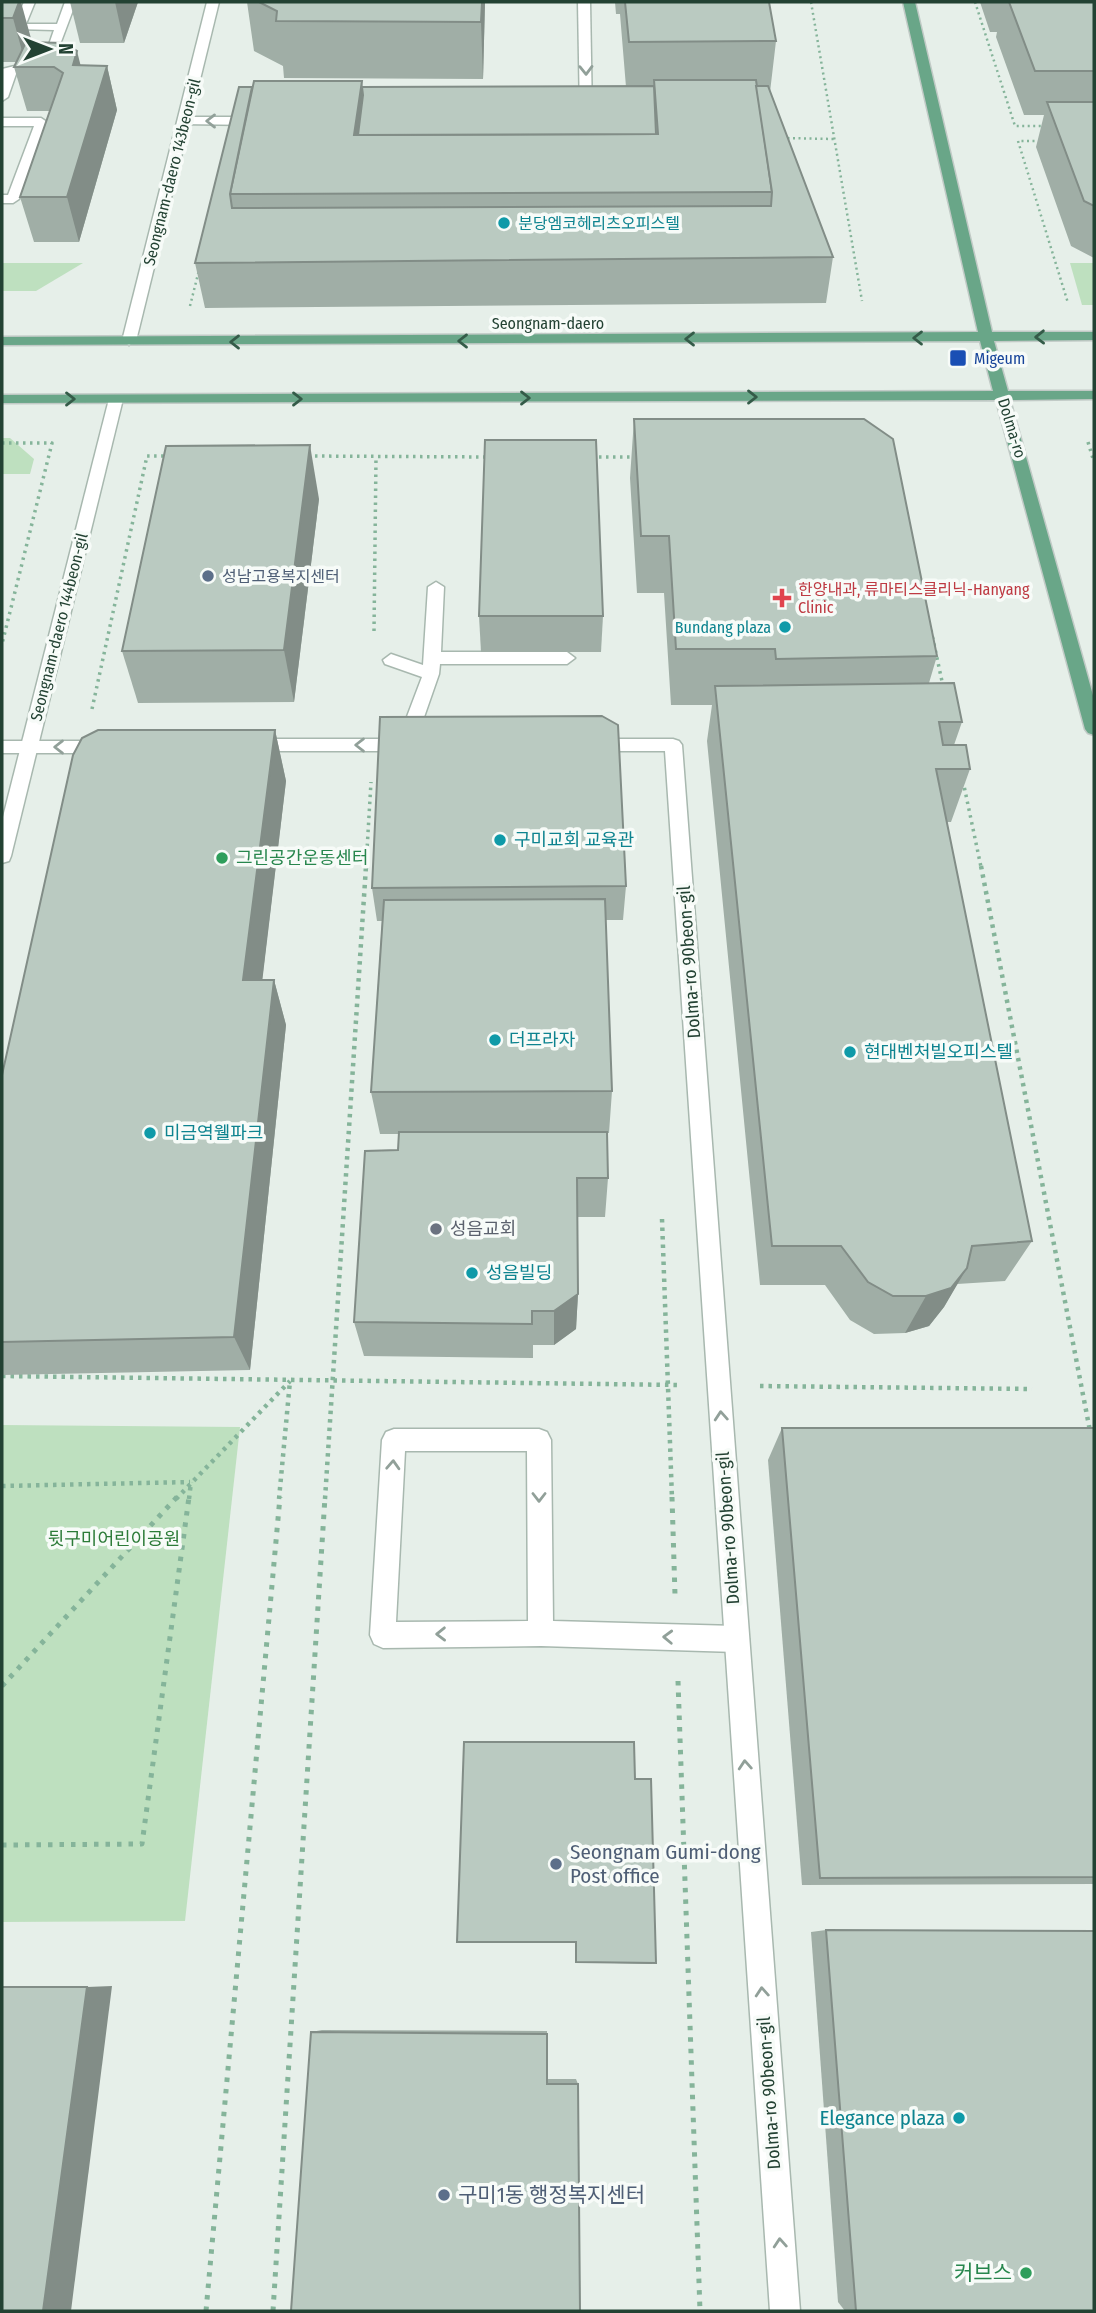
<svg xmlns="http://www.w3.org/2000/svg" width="1096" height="2313" font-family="'Fira Sans Condensed','Noto Sans KR',sans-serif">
<rect width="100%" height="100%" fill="#e6efe9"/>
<g fill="#bee0bf">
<polygon points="2,263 83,263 36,291 2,291"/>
<polygon points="1070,263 1094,263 1094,305 1082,305"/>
<polygon points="2,438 10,438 34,459 30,474 2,474"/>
<polygon points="2,1425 240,1427 185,1921 2,1922"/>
</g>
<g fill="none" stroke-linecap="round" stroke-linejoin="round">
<g stroke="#a8b8af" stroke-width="3">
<g id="service">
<polygon points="24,2 35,2 26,24 57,24 65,2 76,2 53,63 16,74 8,97 2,101 2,69 44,59 54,30 15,29 13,27"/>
<polygon points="2,118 41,118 47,122 19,199 13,203 2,203 2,195 8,195 34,126 2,126"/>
<polygon points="436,582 444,587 441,652 567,652 575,658 567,664 440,664 439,674 415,743 412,747 400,747 397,743 422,677 385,664 383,660 391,654 423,665 428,587"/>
<path d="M 394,1429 L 539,1429 L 547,1432 L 551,1440 L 553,1621 L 736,1626 L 745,1630 L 749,1639 L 745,1648 L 736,1652 L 541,1646 L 383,1648 L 374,1644 L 370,1635 L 382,1440 L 386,1432 ZM 405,1451 L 527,1451 L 528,1621 L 396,1622 Z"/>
</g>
</g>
<g stroke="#a8b8af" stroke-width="3">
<g id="minor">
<polygon points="578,2 590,2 592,115 586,119 580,115"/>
<polygon points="184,117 260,117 266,121 260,125 180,124 180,118"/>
<polygon points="251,739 404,739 410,741 413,745 410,749 404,751 251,751 245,749 242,745 245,741"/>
<polygon points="591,739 673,739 679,741 682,745 800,2311 770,2311 665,751 591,751 585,749 582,745 585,741"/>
<polygon points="2,741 103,741 109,743 112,747 109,751 103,753 2,753"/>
</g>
</g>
<g stroke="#a8b8af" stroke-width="3">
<g id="tertiary">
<polygon points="207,2 219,2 136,341 129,345 122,341"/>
<polygon points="116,395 123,399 11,856 9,861 2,863 2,821 109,399"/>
</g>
</g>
<g stroke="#c1cac6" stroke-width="3">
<polygon id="primary" points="903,2 915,2 992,332 1094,332 1094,340 994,341 1008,391 1094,391 1094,399 1010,400 1094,699 1094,735 1088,733 1085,729 996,400 2,403 2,395 993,391 980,341 2,345 2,337 978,332"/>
</g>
<g stroke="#85b49a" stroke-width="2.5" stroke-dasharray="2 3.5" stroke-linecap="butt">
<polyline points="811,2 862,301"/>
<polyline points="975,2 1015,126 1044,126"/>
<polyline points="782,138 834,139"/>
<polyline points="1040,141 1018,141 1068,303"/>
<polyline points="190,306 199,270"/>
</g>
<g stroke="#85b49a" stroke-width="3.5" stroke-dasharray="2.5 4.5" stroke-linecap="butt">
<polyline points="1088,442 1094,462"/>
<polyline points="2,443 52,443 2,644"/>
<polyline points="308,456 489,457"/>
<polyline points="592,457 636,457"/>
<polyline points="931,630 943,686"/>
<polyline points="374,631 376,457"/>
<polyline points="92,709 147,456 167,456"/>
<polyline points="963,781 981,867"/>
<polyline points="366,867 371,782"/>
</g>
<g stroke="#85b49a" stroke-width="4.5" stroke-dasharray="3.5 5" stroke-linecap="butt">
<polyline points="981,866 1090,1431"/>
<polyline points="662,1219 672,1499"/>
<polyline points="2,1376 678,1385"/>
<polyline points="760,1386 1032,1389"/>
<polyline points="2,1486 190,1482"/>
<polyline points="176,1499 290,1381"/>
<polyline points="189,1499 191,1482"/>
<polyline points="279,1499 290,1381"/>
<polyline points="325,1499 366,866"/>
</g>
<g stroke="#85b49a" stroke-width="5" stroke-dasharray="4.5 7" stroke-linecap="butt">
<polyline points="672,1497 675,1595"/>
<polyline points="678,1681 700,2311"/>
<polyline points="2,1686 177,1497"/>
<polyline points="2,1845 142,1844 189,1497"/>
<polyline points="206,2311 280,1497"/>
<polyline points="273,2311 325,1497"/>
</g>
<use href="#service" fill="#fff" fill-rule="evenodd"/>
<use href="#minor" fill="#fff" fill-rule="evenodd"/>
<use href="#tertiary" fill="#fff" fill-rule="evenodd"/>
<use href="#primary" fill="#69a688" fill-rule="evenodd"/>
</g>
<g fill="#a0aea6">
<polygon points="2,2 32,42 81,65 107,66 117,110 79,242 34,242 20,197 50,111 27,111 14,67 17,62 2,62"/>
<polygon points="70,2 138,2 124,43 80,43"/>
<polygon points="247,2 485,2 483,79 284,78 283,66 254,51"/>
<polygon points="615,2 769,2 776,41 770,92 833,257 826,303 205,308 195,263 239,87 626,87 620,14 616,14"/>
<polygon points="980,2 1094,2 1094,258 1071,246 1036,147 1044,115 1024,115 996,37 997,32 990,32"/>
<polygon points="634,419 937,656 929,683 962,722 954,745 970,769 951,822 947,822 1032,1241 1005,1281 957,1284 944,1307 929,1326 905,1333 874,1334 850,1320 825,1285 760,1285 707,741 712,705 671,705 664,593 637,593 630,478"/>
<polygon points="319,499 294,702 138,703 122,651"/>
<polygon points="479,616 603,616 601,652 481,652"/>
<polygon points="275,730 286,781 262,980 274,980 286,1025 250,1370 2,1375 2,1075"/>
<polygon points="626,886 623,920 605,920 612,1091 609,1133 607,1133 608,1178 605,1217 577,1217 578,1294 576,1329 554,1345 533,1345 533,1358 364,1356 354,1322 398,1150 399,1134 380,1134 371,1092 382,921 377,921 372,888"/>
<polygon points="782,1428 1094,1428 1094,1884 802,1885 768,1460"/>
<polygon points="635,1779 652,1964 575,1962 575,1943 460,1943 457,1942"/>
<polygon points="826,1930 1094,2311 845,2311 838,2302 811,1932"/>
<polygon points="322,2030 547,2031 547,2079 576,2079 578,2084 580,2311 311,2032"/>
</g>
<g fill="#828d87">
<polygon points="19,2 21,2 32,42 25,62 13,18"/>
<polygon points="115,2 138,2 124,43"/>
<polygon points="482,2 485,2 483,79 481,22"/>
<polygon points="77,51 88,95 73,65"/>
<polygon points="107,66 117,110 79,242 67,197"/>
<polygon points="362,81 368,139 354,135"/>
<polygon points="310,445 319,499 294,702 284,650"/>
<polygon points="275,730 286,781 257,1025 243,980"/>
<polygon points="274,980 286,1025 250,1370 234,1337"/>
<polygon points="967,1268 944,1307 929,1326 905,1333 926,1296"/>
<polygon points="578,1294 576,1329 554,1345 554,1311"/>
<polygon points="112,1986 71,2311 42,2311 87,1987"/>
</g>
<g fill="#bacac1" stroke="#828d87" stroke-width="2">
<polygon points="2,2 19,2 13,18 2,18"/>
<polygon points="259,2 482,2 481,22 276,21 277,11"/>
<polygon points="625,2 769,2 776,41 629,42"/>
<polygon points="1009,2 1094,2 1094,71 1035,71"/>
<polygon points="26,42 64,43 77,51 73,65 107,66 67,197 20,197 63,73 54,67 14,67"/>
<polygon points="654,80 756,80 772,192 230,194 254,81 362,81 354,135 658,134"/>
<polygon points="654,86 656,134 358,135 363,95 362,87"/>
<polygon points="756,86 768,86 833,257 195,263 239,87 252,87 230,194 232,208 771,206 772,192"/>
<polygon points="1047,102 1094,102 1094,206 1084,201"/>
<polygon points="634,419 864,419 893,439 937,656 776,659 775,649 676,649 669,536 641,536"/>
<polygon points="485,440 596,440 603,616 479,616"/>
<polygon points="310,445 284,650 122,651 166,446"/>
<polygon points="954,683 962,722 939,722 943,745 966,745 970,769 936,769 1032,1241 972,1246 967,1268 951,1288 926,1296 893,1296 868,1282 841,1246 772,1246 715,686"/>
<polygon points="602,716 618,725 626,886 372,888 380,717"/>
<polygon points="98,730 275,730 243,980 274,980 234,1337 2,1342 2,1075 73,755 82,738"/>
<polygon points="605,899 612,1091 371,1092 384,900"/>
<polygon points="399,1132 607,1132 608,1178 577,1178 578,1294 554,1311 532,1311 532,1324 354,1322 365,1151 398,1150"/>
<polygon points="782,1428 1094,1428 1094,1877 820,1878"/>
<polygon points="464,1742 634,1742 635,1779 651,1779 656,1963 576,1962 576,1942 457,1942"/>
<polygon points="826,1930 1094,1931 1094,2311 856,2311"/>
<polygon points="2,1987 87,1987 43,2311 2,2311"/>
<polygon points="311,2032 547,2034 547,2084 578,2084 580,2311 291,2311"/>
</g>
<defs><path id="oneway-chevron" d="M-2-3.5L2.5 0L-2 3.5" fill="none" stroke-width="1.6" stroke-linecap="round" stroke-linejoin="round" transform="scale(1.75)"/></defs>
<g stroke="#91a099">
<use href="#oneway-chevron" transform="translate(586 70) rotate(89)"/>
<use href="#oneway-chevron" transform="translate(211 121) rotate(180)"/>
<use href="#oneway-chevron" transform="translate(360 745) rotate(180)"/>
<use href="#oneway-chevron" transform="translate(59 747) rotate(180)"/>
<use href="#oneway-chevron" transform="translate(721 1416) rotate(-94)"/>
<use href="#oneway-chevron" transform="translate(393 1465) rotate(-87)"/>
<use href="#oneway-chevron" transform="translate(539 1497) rotate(90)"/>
<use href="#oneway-chevron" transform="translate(441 1634) rotate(179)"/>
<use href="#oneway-chevron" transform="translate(668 1637) rotate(-178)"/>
<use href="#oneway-chevron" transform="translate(745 1765) rotate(-94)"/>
<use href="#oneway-chevron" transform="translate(762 1992) rotate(-94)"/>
<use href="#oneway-chevron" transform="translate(780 2243) rotate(-94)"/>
</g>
<g stroke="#345b48">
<use href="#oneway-chevron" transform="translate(1040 337) rotate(179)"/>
<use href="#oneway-chevron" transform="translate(918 338) rotate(180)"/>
<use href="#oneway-chevron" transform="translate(690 339) rotate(180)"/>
<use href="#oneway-chevron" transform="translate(463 341) rotate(180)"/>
<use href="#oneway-chevron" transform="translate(235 342) rotate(180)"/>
<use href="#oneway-chevron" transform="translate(752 397)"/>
<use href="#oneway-chevron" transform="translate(525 398)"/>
<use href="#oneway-chevron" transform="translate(70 399)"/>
<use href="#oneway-chevron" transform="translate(297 399)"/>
</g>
<g fill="#0f9aa8" stroke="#f7fbf8" stroke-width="2.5">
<circle cx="504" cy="223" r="7"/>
<circle cx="785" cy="627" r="7"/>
<circle cx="500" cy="840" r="7"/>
<circle cx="495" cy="1040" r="7"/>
<circle cx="850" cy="1052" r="7"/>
<circle cx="150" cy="1133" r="7"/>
<circle cx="472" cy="1273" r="7"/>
<circle cx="959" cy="2118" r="7"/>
</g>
<rect fill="#1a4fb4" stroke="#f7fbf8" stroke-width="2.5" x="949" y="349" width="18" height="18" rx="3.5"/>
<g fill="#5c6f8a" stroke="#f7fbf8" stroke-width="2.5">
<circle cx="208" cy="576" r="7"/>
<circle cx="556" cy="1864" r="7"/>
<circle cx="444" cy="2195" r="7"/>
</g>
<path fill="#e0444e" stroke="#f7fbf8" stroke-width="2.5" d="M778.5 587.5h7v7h7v7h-7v7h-7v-7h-7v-7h7z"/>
<g fill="#2e9e5b" stroke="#f7fbf8" stroke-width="2.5">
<circle cx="222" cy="858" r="7"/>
<circle cx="1026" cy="2273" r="7"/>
</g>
<circle fill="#6b7280" stroke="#f7fbf8" stroke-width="2.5" cx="436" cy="1229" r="7"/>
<g text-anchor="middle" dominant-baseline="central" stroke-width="7" stroke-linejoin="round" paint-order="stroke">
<g font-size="16" fill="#234233" stroke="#f7fbf8">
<text transform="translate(172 172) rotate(-76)">Seongnam-daero 143beon-gil</text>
<text x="548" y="323">Seongnam-daero</text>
<text transform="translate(1012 428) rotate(73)">Dolma-ro</text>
<text transform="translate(59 627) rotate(-76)">Seongnam-daero 144beon-gil</text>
</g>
<g font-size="16" fill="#0d838f" stroke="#f7fbf8" text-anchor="start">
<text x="518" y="223">분당엠코헤리츠오피스텔</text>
<text x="771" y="627" text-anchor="end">Bundang plaza</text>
</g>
<g font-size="16" fill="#164399" stroke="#f7fbf8" text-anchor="start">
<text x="974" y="358">Migeum</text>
</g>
<g font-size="16" fill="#4e5e75" stroke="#f7fbf8" text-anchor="start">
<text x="222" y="576">성남고용복지센터</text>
</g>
<g font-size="16" fill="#be3a42" stroke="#f7fbf8" text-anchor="start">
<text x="798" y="589">한양내과, 류마티스클리닉-Hanyang<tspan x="798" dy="18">Clinic</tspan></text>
</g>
<g font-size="18" fill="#0d838f" stroke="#f7fbf8" text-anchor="start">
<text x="514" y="840">구미교회 교육관</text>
<text x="509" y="1040">더프라자</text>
<text x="864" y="1052">현대벤처빌오피스텔</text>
<text x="164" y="1133">미금역웰파크</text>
<text x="486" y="1273">성음빌딩</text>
</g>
<g font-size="18" fill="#27864d" stroke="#f7fbf8" text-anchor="start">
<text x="236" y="858">그린공간운동센터</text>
</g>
<g font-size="18" fill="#234233" stroke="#f7fbf8">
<text transform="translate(689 962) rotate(-94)">Dolma-ro 90beon-gil</text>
<text transform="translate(728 1528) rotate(-94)">Dolma-ro 90beon-gil</text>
<text transform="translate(769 2093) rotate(-94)">Dolma-ro 90beon-gil</text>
</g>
<g font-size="18" fill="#5b616d" stroke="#f7fbf8" text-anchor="start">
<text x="450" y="1229">성음교회</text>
</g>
<g font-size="18" fill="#2c7b38" stroke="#f7fbf8">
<text x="114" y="1539">뒷구미어린이공원</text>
</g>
<g font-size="21" fill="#4e5e75" stroke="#f7fbf8" text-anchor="start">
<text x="570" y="1852">Seongnam Gumi-dong<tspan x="570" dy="24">Post office</tspan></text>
<text x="458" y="2195">구미1동 행정복지센터</text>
</g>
<g font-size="21" fill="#0d838f" stroke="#f7fbf8" text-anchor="end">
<text x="945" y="2118">Elegance plaza</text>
</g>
<g font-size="21" fill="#27864d" stroke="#f7fbf8" text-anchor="end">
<text x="1012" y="2273">커브스</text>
</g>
</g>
<rect width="1096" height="2313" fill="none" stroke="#234233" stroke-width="7"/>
<g transform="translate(49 49) rotate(90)" stroke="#f7fbf8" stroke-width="5" paint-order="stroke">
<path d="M0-5L12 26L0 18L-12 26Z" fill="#234233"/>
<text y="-10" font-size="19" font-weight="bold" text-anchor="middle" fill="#234233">N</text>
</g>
</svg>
